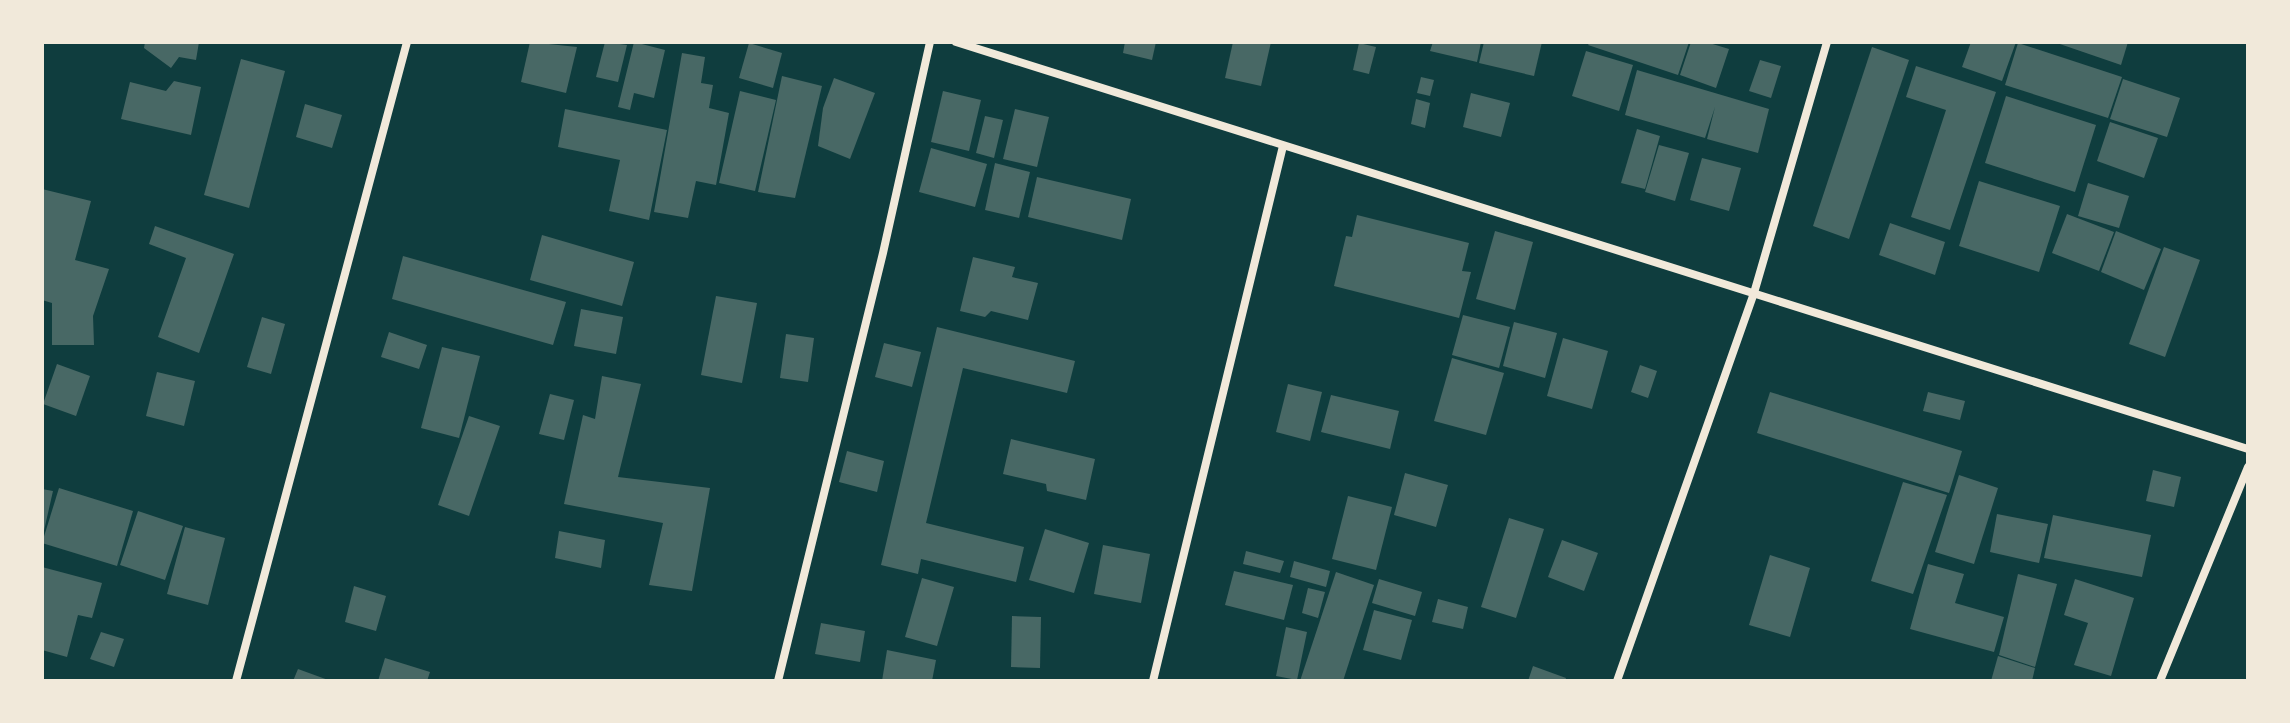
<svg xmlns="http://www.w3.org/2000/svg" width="2290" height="723" font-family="Mulish,sans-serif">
<rect width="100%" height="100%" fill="#0f3d3e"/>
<g fill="#486865">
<polygon points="145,42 199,42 196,60 179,57 171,68 144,48"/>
<polygon points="530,42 577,47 566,93 521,82"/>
<polygon points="605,42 627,45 618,82 596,77"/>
<polygon points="634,42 665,50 654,98 634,93 630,110 618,107"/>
<polygon points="1125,42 1156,42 1152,60 1123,53"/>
<polygon points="1233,42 1271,42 1261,86 1225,78"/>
<polygon points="1433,42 1481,42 1477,62 1430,51"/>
<polygon points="1484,42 1542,42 1534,76 1479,63"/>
<polygon points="1590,42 1689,42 1678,75 1588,45"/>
<polygon points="1691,42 1706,42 1729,49 1716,88 1680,75"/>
<polygon points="1971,42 2016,42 2002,81 1962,67"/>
<polygon points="2054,42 2128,42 2121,65"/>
<polygon points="749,43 782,53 773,88 739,78"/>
<polygon points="1359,43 1376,47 1369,74 1353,70"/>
<polygon points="2018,43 2122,77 2108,118 2005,85"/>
<polygon points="1872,47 1909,60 1849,239 1813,226"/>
<polygon points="1586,51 1633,65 1619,111 1572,96"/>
<polygon points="682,53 705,57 701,83 713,85 709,108 729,113 716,185 696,181 688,218 654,212"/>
<polygon points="241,59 285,71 249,208 204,195"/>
<polygon points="1760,60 1781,66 1771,98 1749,91"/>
<polygon points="1916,66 1996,92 1950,230 1911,217 1946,110 1906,97"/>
<polygon points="1637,70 1769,109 1758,153 1707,139 1715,107 1705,138 1625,115"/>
<polygon points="782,76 822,86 795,198 758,192"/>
<polygon points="1421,77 1434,80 1430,96 1417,93"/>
<polygon points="834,78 875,93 850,159 818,146 823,108"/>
<polygon points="2123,79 2180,98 2167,137 2110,119"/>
<polygon points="174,81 201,87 191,135 121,119 130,82 166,91"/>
<polygon points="740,91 776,100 755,191 719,183"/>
<polygon points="943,91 981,100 969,151 931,142"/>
<polygon points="1471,93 1510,103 1501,137 1463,127"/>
<polygon points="2006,96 2096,125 2075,192 1985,163"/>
<polygon points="1416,99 1430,103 1425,128 1411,124"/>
<polygon points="305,104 342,115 332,148 296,137"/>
<polygon points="565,109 667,130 649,220 609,211 620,160 558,147"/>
<polygon points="1015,109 1049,117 1037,167 1003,159"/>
<polygon points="985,116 1003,120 994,158 976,153"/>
<polygon points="2110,122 2158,138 2144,178 2097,161"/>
<polygon points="1637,129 1660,136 1645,189 1621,183"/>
<polygon points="1659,145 1689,153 1675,201 1645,192"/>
<polygon points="931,148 987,164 975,207 919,192"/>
<polygon points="1702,158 1741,168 1729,211 1690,200"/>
<polygon points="995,163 1030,172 1019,218 985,210"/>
<polygon points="1037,177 1131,199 1122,240 1028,217"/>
<polygon points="1979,181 2060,206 2039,272 1959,246"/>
<polygon points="2088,183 2129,196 2119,228 2078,216"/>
<polygon points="42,189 91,201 75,260 109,269 93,316 94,345 52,345 52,303 42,300"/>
<polygon points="2067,214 2114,232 2099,271 2052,253"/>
<polygon points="1357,215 1469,243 1462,271 1471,272 1459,318 1334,286 1346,236 1352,237"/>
<polygon points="1890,223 1945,242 1935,275 1879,255"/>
<polygon points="155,226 234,254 199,353 158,337 186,258 149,244"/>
<polygon points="1495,231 1533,242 1515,310 1476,299"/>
<polygon points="2116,231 2161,249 2144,290 2101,272"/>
<polygon points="542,235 634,262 622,306 530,280"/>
<polygon points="2164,247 2200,260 2165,357 2129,344"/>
<polygon points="403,256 566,302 553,345 392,299"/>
<polygon points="973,257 1015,267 1012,277 1038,283 1028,320 991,311 985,317 960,311"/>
<polygon points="716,296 757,303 742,383 701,375"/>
<polygon points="581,309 623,317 616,354 574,346"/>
<polygon points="1463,315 1510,327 1499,368 1452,355"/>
<polygon points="262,317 285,324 271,374 247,367"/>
<polygon points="1514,322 1557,333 1545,378 1503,366"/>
<polygon points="937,327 1075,361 1067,393 963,368 926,523 1024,547 1016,582 921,559 918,574 881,565"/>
<polygon points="389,332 427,345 419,369 381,357"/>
<polygon points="786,334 814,338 808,382 780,378"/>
<polygon points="1563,338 1608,351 1592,409 1547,396"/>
<polygon points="884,343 921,352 912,387 875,377"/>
<polygon points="442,347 480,356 459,438 421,428"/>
<polygon points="1452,358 1504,373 1486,435 1434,421"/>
<polygon points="57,364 90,376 76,416 43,404"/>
<polygon points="1640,365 1657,371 1648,398 1631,392"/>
<polygon points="157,372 195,381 184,426 146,416"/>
<polygon points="602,376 641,384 618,477 710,488 692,591 649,585 663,523 564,504 583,415 595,419"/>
<polygon points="1288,384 1322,392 1310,441 1276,432"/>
<polygon points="1770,392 1962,451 1949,493 1757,433"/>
<polygon points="1928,392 1965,401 1960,420 1923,411"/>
<polygon points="550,394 574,400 564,440 539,434"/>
<polygon points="1331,395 1399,411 1390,449 1321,432"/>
<polygon points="469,416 500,426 469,516 438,505"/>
<polygon points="1011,439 1095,459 1086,500 1047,491 1046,484 1003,474"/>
<polygon points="847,451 884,461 877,492 839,482"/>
<polygon points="2153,470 2181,477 2174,507 2146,501"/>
<polygon points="1405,473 1448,485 1436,527 1394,515"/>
<polygon points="1959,475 1998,488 1974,564 1935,552"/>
<polygon points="1903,482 1947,495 1913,594 1871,581"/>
<polygon points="59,488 133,511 117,566 42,543"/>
<polygon points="42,489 53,491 43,535 42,534"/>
<polygon points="1348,496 1392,507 1376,570 1332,559"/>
<polygon points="138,511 183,526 165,580 120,565"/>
<polygon points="1997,514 2048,524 2039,563 1990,552"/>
<polygon points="2053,515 2151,535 2142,577 2044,558"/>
<polygon points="1509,518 1544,529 1516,618 1481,607"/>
<polygon points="185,527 225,538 208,605 167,594"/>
<polygon points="1045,529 1089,543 1074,593 1029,580"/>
<polygon points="559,531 605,540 601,568 555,558"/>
<polygon points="1562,540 1598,553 1584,591 1548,577"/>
<polygon points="1103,545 1150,554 1141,603 1094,594"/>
<polygon points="1246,551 1284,561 1280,573 1243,564"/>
<polygon points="1770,555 1810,568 1790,637 1749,625"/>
<polygon points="1294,561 1330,571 1326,587 1290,577"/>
<polygon points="1928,564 1964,574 1955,603 2004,617 1994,652 1910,629"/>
<polygon points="42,567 102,583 92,618 78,615 67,657 42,650"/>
<polygon points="1234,571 1293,585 1284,620 1225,605"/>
<polygon points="1336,572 1374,585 1343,681 1300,681"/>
<polygon points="2018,574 2057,584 2035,667 1999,655"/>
<polygon points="922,578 954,587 937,646 905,637"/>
<polygon points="1379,579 1422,592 1415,616 1372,603"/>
<polygon points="2075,579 2134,598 2111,676 2074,665 2088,623 2064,615"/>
<polygon points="354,586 386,596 376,631 345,622"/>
<polygon points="1308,588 1325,592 1318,618 1302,613"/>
<polygon points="1438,599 1468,607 1463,629 1432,622"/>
<polygon points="1374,610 1412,620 1401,660 1363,650"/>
<polygon points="1012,616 1041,617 1040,668 1011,667"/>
<polygon points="821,623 865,631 860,662 815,654"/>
<polygon points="1286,627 1307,632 1297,680 1276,676"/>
<polygon points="101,632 124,639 114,667 90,659"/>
<polygon points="887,650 936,660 932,681 882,681"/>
<polygon points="1998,656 2035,668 2032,681 1991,681"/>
<polygon points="385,658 430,672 427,681 378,681"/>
<polygon points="1533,666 1566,678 1565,681 1528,681"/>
<polygon points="298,669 331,681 293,681"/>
</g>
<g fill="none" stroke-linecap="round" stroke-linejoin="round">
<g stroke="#f1e9da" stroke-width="8">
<polyline points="956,42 2248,449"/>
<polyline points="236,681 407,42"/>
<polyline points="778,681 883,253 930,42"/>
<polyline points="1153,681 1283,146"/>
<polyline points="1617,681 1754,293 1827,42"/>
<polyline points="2160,681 2248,467"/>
</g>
</g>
<rect width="2290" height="723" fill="none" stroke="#f1e9da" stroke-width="88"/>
</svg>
